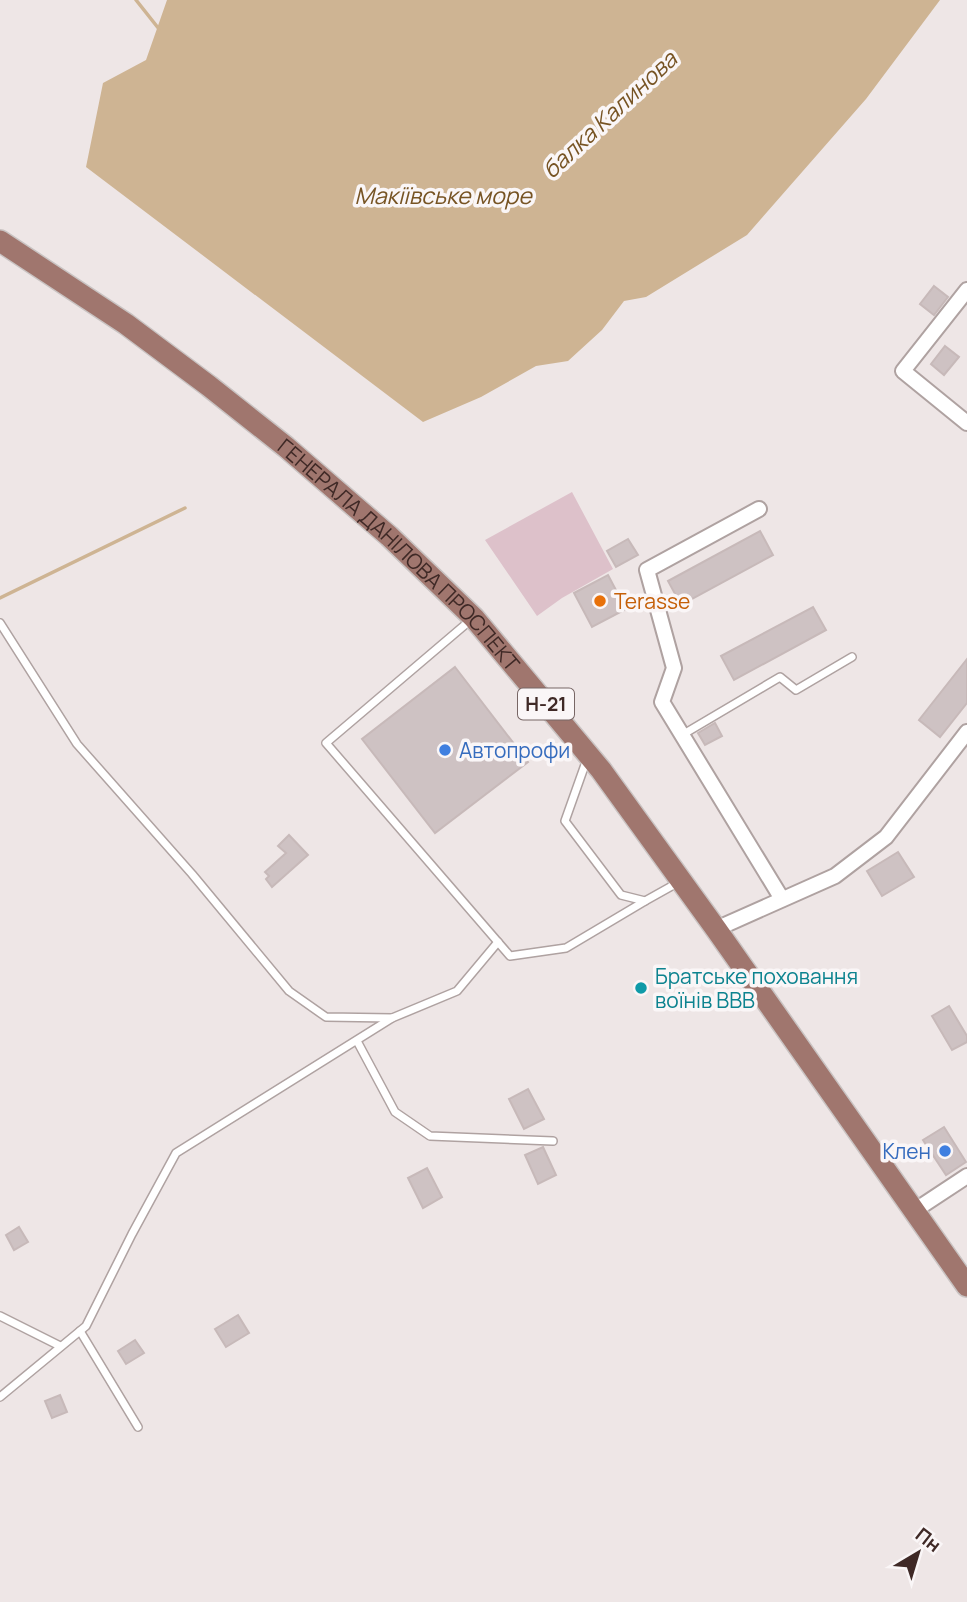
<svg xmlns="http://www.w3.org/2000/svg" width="967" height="1602" font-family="Manrope,sans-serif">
<rect width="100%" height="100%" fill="#eee6e6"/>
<polygon fill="#ddc1ca" points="572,492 613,569 562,598 537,616 485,540"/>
<polygon fill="#ceb493" points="167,0 940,0 866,99 747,235 646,297 624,301 602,330 568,361 536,366 481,397 423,422 86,167 103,83 146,60"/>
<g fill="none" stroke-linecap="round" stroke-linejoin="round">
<g stroke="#ceb493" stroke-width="3.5">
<polyline points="136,0 159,29"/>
<polyline points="0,598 185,508"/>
</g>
</g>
<g fill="#cec2c3" stroke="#c7b9b9" stroke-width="2">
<polygon points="934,286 948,297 934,315 920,304"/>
<polygon points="945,346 959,357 944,375 931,364"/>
<polygon points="760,531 773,555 681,605 668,581"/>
<polygon points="628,539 638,555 616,567 607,551"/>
<polygon points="608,575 626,609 592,627 574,593"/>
<polygon points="813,607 826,630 734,680 721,656"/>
<polygon points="967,659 967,703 940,737 919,720"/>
<polygon points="455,667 528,762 435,833 362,739"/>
<polygon points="715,723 722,736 705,745 698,733"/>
<polygon points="289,835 308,855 272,887 266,879 269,876 265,872 286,853 278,846"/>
<polygon points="898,852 914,877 882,896 867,871"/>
<polygon points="949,1006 967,1036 967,1042 952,1050 932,1016"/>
<polygon points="528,1089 544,1119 524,1129 509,1099"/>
<polygon points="944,1127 966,1162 946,1175 923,1140"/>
<polygon points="543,1147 556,1175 538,1184 525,1155"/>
<polygon points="427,1168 442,1197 423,1208 408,1178"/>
<polygon points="19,1227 28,1242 14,1250 6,1235"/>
<polygon points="238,1315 249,1333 226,1347 215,1329"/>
<polygon points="135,1340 144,1353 126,1364 118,1351"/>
<polygon points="60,1395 67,1412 52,1418 45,1401"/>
</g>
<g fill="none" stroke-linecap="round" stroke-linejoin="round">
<g stroke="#afa2a1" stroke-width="10">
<g id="lane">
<polyline points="473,618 326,743 510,956 566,948 645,901"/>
<polyline points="0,623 77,744 192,874 289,991 326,1017 392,1018"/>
<polyline points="682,735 780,677 796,690 852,657"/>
<polyline points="587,759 565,821 621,895 645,901 679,882"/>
<polyline points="357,1041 395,1112 430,1136 553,1141"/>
<polyline points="0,1316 60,1346"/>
<polyline points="80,1331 138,1427"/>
<polyline points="0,1397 86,1326 132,1234 176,1153 392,1018 457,991 498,942"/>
</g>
</g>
<g stroke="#afa2a1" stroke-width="18">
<g id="street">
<polyline points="967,290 903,371 967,423"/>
<polyline points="759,509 647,570 674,668 662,702 782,899"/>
<polyline points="716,929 835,876 886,837 967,732"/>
<polyline points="914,1211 967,1176"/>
</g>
</g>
<g stroke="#c9c3c2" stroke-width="24">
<g id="primary">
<path id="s1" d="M 0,241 L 126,324 L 209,386 L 286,447 L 389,536 L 474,618 L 601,770 L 716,929 L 967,1286"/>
</g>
</g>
<use href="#lane" stroke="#fff" stroke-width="7"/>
<use href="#street" stroke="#fff" stroke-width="14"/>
<use href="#primary" stroke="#a0766e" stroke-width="21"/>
</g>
<circle fill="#e8710a" stroke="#faf6f7" stroke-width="2.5" cx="600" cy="601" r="7"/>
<g fill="#3f7fe0" stroke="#faf6f7" stroke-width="2.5">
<circle cx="445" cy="750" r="7"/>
<circle cx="945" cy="1151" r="7"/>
</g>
<circle fill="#0f9aa8" stroke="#faf6f7" stroke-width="2.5" cx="641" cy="988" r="7"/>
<g text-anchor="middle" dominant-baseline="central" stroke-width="7" stroke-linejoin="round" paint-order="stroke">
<rect fill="#faf6f7" stroke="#776665" stroke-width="2" x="518" y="688.5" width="56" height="31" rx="5"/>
<g font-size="19" font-weight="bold" fill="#3f2926">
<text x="546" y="704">Н-21</text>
</g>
<g font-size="21" fill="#3f2926" stroke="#faf6f7">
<text stroke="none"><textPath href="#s1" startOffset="509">ГЕНЕРАЛА ДАНІЛОВА ПРОСПЕКТ</textPath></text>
</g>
<g font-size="21" fill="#c56008" stroke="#faf6f7" text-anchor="start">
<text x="614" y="601">Terasse</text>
</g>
<g font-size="21" fill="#366cbe" stroke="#faf6f7" text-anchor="start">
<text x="459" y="750">Автопрофи</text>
<text x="931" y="1151" text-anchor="end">Клен</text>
</g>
<g font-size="21" fill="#0d838f" stroke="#faf6f7" text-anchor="start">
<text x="655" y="976">Братське поховання<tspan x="655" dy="24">воїнів ВВВ</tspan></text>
</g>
<g font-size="23" font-style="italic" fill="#775424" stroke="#faf6f7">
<text transform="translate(609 114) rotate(-43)">балка Калинова</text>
<text x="443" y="195">Макіївське море</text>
</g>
</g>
<g transform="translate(918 1553) rotate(38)" stroke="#faf6f7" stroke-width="5" paint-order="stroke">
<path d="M0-5L12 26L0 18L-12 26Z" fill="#3f2926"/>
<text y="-10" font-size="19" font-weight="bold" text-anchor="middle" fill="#3f2926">Пн</text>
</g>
</svg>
